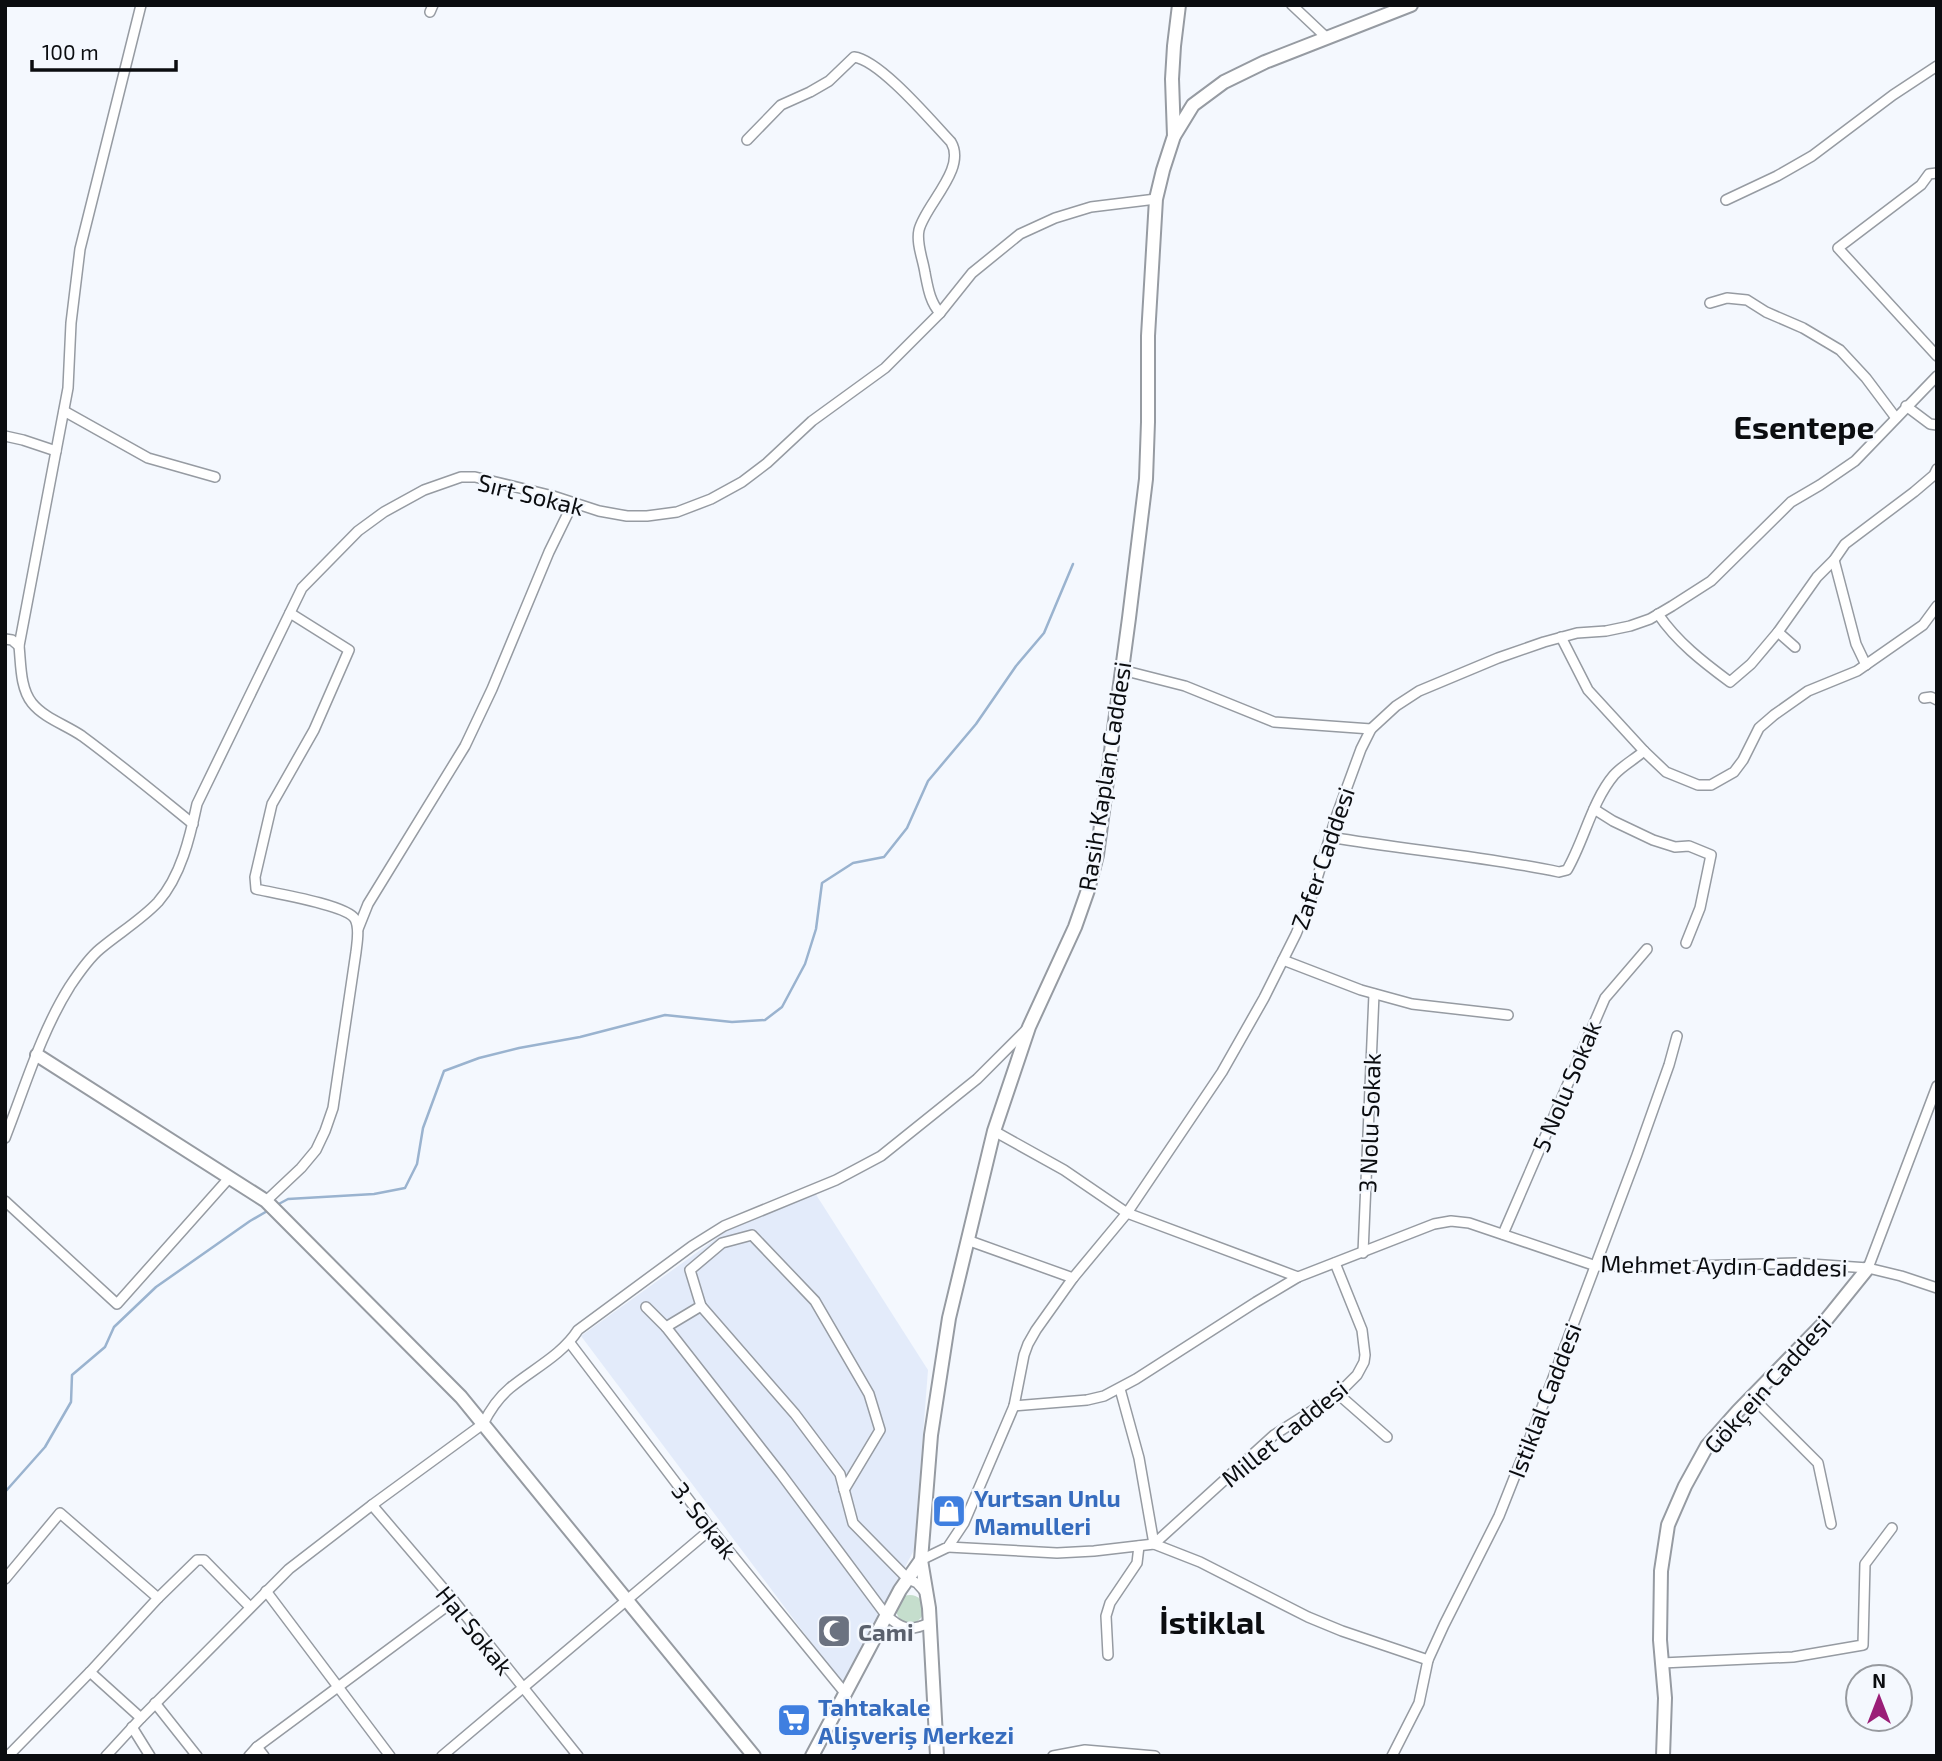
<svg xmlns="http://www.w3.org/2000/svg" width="1942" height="1761" font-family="'Exo 2',sans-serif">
<rect width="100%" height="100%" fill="#f4f8fe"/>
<polygon fill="#e3ebfa" points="815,1193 928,1370 914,1550 843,1685 581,1336 728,1230"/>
<circle fill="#c5decd" cx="910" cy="1609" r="14"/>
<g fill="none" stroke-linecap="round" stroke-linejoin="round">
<g stroke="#9ab3cf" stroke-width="2.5">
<polyline points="275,1206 288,1199 374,1194 405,1188 417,1164 423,1128 444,1071 479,1058 519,1048 580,1037 665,1015 732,1022 765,1020 782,1007 805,964 816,929 822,883 853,863 884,857 907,828 928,781 976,724 1016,666 1044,633 1073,564"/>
<polyline points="5,1492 45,1447 71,1402 72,1375 105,1347 114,1327 156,1287 250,1221 269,1210"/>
</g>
<g stroke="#969ba2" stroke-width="12">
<g id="street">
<path d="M 141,5 L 80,249 L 71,323 L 68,388 L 19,646 C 21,664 20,688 32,703 C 44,718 66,725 82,736 C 120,764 156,794 193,824"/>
<polyline points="1292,5 1327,38"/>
<polyline points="430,12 433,5"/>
<path d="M 747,140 L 781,105 L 810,92 L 829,81 L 854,57 C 880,60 932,122 951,142 C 967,169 925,205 919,230 C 916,244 923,259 925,273 C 928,288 930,302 940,313"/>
<polyline points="1937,173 1929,174 1921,185 1838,248 1937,356"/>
<polyline points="1726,200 1777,176 1812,156 1893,95 1937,66"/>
<polyline points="1710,303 1727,298 1747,300 1766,312 1803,328 1840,350 1866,378 1896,418"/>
<polyline points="1906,406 1930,424 1937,425"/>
<polyline points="64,411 148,458 215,477"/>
<polyline points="5,436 23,440 56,451"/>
<polyline points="1834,560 1856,644 1866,665"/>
<path d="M 1658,614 C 1677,642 1703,662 1730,682 L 1751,664 L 1778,632"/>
<polyline points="1561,637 1588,690 1644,751 1666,772 1698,785 1711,785 1734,772 1743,760 1759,728 1774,715 1808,691 1857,671 1923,625 1937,606"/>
<polyline points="5,639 12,640 19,646"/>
<polyline points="1795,647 1778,632 1817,577 1834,560 1845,544 1914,492 1934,475 1937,469"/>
<polyline points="1122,670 1185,686 1274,722 1371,729"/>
<polyline points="1924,698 1931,697 1937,700"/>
<polyline points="1594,809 1613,821 1653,840 1675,847 1689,846 1711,855 1700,908 1686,943"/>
<path d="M 1330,837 C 1406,850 1483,856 1559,872 L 1567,870 C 1584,841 1592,801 1614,775 C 1622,766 1635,759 1644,751"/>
<polyline points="358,929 368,904 465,746 492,689 549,552 573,503"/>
<polyline points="1283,960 1361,990 1412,1004 1508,1015"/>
<polyline points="994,1131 1064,1170 1127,1213 1298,1277"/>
<path d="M 5,1138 C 25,1087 41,1032 70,986 C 78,974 89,958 100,949 C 119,933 141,920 158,902 C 181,876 190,837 197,804 L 302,588 L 358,531 L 384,512 L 424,490 L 461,477 L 475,477 L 553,496 L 599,511 L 627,516 L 647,516 L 677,512 L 711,499 L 742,482 L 767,463 L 812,421 L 885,368 L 940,313 L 972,273 L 1020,234 L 1055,218 L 1091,207 L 1156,199"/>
<polyline points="5,1201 117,1304 230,1177"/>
<path d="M 266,1201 L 301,1168 L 316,1150 L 325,1131 L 333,1108 L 356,952 C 357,943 360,928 355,919 C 347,905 274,893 256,889 L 255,877 L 272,804 L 314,730 L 349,650 L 290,613"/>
<polyline points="1503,1234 1605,998 1647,949"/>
<polyline points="967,1240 1073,1278"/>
<polyline points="1363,1253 1374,994"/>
<polyline points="1868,1268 1937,1086"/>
<polyline points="701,1306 690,1270 722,1243 752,1235 815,1301 869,1394 880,1430 844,1490"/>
<polyline points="646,1307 666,1327"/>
<polyline points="570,1343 711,1529 845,1693"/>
<polyline points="1120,1389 1139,1458 1154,1544"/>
<polyline points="1338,1394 1387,1437"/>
<polyline points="1752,1397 1818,1463 1831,1524"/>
<polyline points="1014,1406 1087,1400 1104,1396 1136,1379 1256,1302 1298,1277 1434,1224 1451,1221 1469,1223 1596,1266 1694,1266 1796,1263 1868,1268 1901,1276 1937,1288"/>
<polyline points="372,1505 454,1601 578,1756"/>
<polyline points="1154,1544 1274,1435 1338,1394 1357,1375 1364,1362 1365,1355 1362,1330 1335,1263"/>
<polyline points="948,1547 1057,1553 1094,1551 1154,1544 1200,1562 1308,1617 1342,1631 1428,1660"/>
<polyline points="921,1560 948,1547 964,1523 1014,1406 1024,1355 1028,1344 1036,1330 1073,1278 1127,1213 1222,1072 1264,998 1296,934 1311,898 1336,817 1361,749 1371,729 1396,706 1419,691 1498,658 1544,642 1577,633 1606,631 1630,626 1650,619 1672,606 1711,581 1791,502 1820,485 1855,461 1937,376"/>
<polyline points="5,1579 60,1513 158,1598"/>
<polyline points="266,1591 390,1756"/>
<path d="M 926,1593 L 917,1583 L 908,1579 L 853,1523 L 840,1474 L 795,1414 L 701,1306 L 666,1327 L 781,1474 L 886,1615 C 901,1629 910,1632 929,1623"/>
<polyline points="1108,1655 1106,1616 1110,1603 1137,1563 1139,1546"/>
<polyline points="1662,1663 1793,1657 1863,1645 1865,1564 1892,1528"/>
<polyline points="90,1672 141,1718"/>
<polyline points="155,1703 197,1756"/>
<polyline points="132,1727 150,1756"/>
<polyline points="257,1747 264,1756"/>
<polyline points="8,1756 90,1672 158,1598 197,1560 204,1560 250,1607"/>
<path d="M 106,1756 L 141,1718 L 289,1569 L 372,1505 L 483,1424 C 490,1410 498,1398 510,1388 C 533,1369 562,1355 578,1330 L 692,1246 L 724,1226 L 836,1180 L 881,1156 L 977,1079 L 1027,1029"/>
<polyline points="249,1756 257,1747 454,1601"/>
<polyline points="442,1756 711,1529"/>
<polyline points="1053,1756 1085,1750 1155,1756"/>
<polyline points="1392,1756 1419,1703 1428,1660 1444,1625 1499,1516 1541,1410 1637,1155 1669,1065 1677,1036"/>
</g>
</g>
<g stroke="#969ba2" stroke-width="16">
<g id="secondary">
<polyline points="1174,136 1172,79 1174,46 1179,5"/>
<polyline points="37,1055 266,1201 461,1397 754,1756"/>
<polyline points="812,1756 900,1590 921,1560"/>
<polyline points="937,1756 929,1608 921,1560 931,1435 949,1318 994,1131 1029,1027 1075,927 1088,890 1097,855 1129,618 1146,479 1148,422 1148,336 1156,199 1163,170 1174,136 1193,105 1224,82 1265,62 1411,5"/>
<polyline points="1663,1756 1665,1698 1660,1640 1661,1571 1668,1525 1685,1486 1707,1446 1738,1411 1822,1325 1868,1268"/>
</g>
</g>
<use href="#street" stroke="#fff" stroke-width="9"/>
<use href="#secondary" stroke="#fff" stroke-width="12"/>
</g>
<defs>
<g id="shop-square" transform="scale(1.75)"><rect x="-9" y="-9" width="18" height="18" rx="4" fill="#3f7fe0" stroke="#f4f8fe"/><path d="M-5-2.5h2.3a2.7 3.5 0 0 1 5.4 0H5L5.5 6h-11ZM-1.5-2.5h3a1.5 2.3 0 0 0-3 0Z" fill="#fff"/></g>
<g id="mosque-square" transform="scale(1.75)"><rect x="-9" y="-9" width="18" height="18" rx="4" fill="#6b7280" stroke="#f4f8fe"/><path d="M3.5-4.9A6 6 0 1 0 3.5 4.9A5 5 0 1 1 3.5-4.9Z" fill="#fff"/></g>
<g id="supermarket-square" transform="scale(1.75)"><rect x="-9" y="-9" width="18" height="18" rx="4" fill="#3f7fe0" stroke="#f4f8fe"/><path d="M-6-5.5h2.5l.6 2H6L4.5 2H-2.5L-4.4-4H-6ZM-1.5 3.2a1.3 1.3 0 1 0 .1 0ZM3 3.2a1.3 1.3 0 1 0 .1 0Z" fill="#fff"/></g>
</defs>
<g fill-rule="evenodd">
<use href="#shop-square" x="949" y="1511"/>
<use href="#mosque-square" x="834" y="1631"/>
<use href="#supermarket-square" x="794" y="1720"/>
</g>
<g text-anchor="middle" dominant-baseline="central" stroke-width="5" stroke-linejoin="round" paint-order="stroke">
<g font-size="24" fill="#0b0d10" stroke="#f4f8fe">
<text transform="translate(531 494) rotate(14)">Sırt Sokak</text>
<text transform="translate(1104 776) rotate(-81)">Rasih Kaplan Caddesi</text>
<text transform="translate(1322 858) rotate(-71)">Zafer Caddesi</text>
<text transform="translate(1566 1086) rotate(-67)">5 Nolu Sokak</text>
<text transform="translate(1369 1123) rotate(-88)">3 Nolu Sokak</text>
<text transform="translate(1724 1265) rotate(1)">Mehmet Aydın Caddesi</text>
<text transform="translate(1767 1384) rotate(-48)">Gökçein Caddesi</text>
<text transform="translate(1544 1400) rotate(-69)">Istiklal Caddesi</text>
<text transform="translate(1284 1433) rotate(-39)">Millet Caddesi</text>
<text transform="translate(705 1520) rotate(52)">3. Sokak</text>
<text transform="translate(475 1630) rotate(51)">Hal Sokak</text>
</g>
<g font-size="24" font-weight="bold" fill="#366cbe" stroke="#f4f8fe" text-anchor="start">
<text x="974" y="1497">Yurtsan Unlu<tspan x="974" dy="28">Mamulleri</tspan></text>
<text x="818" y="1706">Tahtakale<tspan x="818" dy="28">Alişveriş Merkezi</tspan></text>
</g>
<g font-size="24" font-weight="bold" fill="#5b616d" stroke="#f4f8fe" text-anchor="start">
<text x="858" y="1631">Cami</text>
</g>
<g font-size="32" font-weight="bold" fill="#0b0d10" stroke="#f4f8fe">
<text x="1804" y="426">Esentepe</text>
<text x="1212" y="1621">İstiklal</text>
</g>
</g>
<rect width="1942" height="1761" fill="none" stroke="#0b0d10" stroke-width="14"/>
<g transform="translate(1879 1698)"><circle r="33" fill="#f4f8fe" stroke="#979a9f" stroke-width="2"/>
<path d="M0-5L12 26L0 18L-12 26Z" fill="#9a1e77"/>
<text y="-10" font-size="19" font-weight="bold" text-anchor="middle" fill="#0b0d10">N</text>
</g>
<path d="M32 60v10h144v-10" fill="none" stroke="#0b0d10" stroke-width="3.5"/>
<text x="42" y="60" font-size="21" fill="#0b0d10" stroke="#f4f8fe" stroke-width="5" paint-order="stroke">100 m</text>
</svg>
